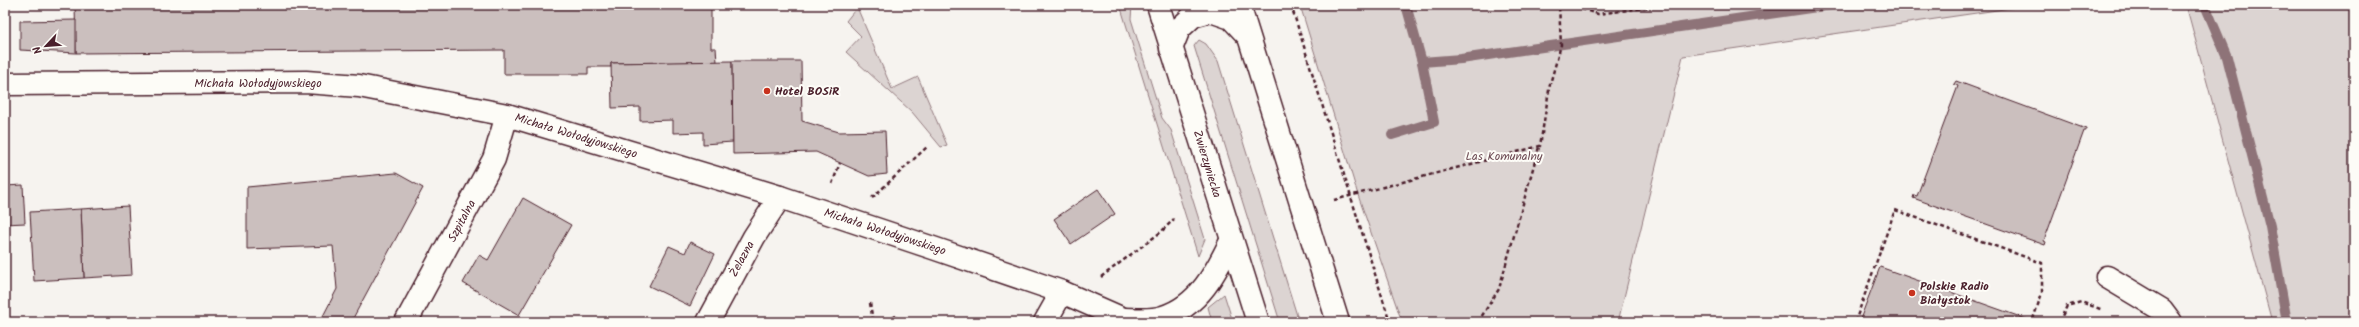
<svg xmlns="http://www.w3.org/2000/svg" width="2359" height="327" font-family="Kalam,sans-serif">
<rect width="100%" height="100%" fill="#f6f3ef"/>
<filter id="ink" filterUnits="userSpaceOnUse"><feTurbulence type="fractalNoise" baseFrequency=".025" numOctaves="2"/><feDisplacementMap in="SourceGraphic" scale="8" xChannelSelector="R" yChannelSelector="G"/><feConvolveMatrix kernelMatrix="1 2 1 2 8 2 1 2 1" color-interpolation-filters="sRGB"/></filter>
<g filter="url(#ink)">
<g fill="#dcd4d2" stroke="#937a7e">
<polygon points="849,5 856,5 892,89 918,77 947,145 941,147 912,112 846,52 861,36 846,21 854,11"/>
<polygon points="1120,5 1132,5 1131,19 1162,118 1171,130 1205,239 1198,256"/>
<polygon points="1300,5 2031,5 1683,56 1618,322 1402,322 1358,195"/>
<polygon points="2186,5 2354,5 2354,322 2272,322"/>
<polygon points="1199,40 1206,44 1218,61 1299,322 1280,322 1194,46"/>
<polygon points="1224,294 1233,322 1212,322 1208,307"/>
</g>
<g fill="none" stroke-linecap="round" stroke-linejoin="round">
<g stroke="#8e7378" stroke-width="10">
<polyline points="1406,5 1422,62 1461,59 1831,5"/>
<polyline points="2205,5 2227,57 2270,226 2287,322"/>
<polyline points="1392,135 1434,122 1422,62"/>
</g>
</g>
<g fill="#cbbfbe" stroke="#4a1f2b">
<polygon points="75,5 711,5 711,48 716,48 717,62 611,63 611,67 588,67 588,74 504,74 504,50 76,53"/>
<polygon points="76,20 76,53 20,50 20,21"/>
<polygon points="732,61 733,142 703,144 703,132 673,133 673,120 640,121 640,107 612,108 611,63"/>
<polygon points="732,61 801,61 802,121 839,132 885,131 887,174 869,176 816,152 733,154"/>
<polygon points="1956,81 2086,129 2086,131 2084,131 2044,241 2046,242 2045,245 1913,198 1914,195 1917,196 1958,86 1954,84"/>
<polygon points="396,173 423,188 351,322 328,322 322,318 337,289 333,246 247,249 247,187"/>
<polygon points="23,185 25,223 5,224 5,186"/>
<polygon points="1098,189 1115,214 1071,244 1054,219"/>
<polygon points="523,198 571,225 519,315 463,283 479,255 488,260"/>
<polygon points="128,206 132,275 84,278 81,209"/>
<polygon points="81,209 84,278 34,281 30,212"/>
<polygon points="690,242 715,254 690,306 649,286 669,246 685,253"/>
<polygon points="1880,267 2029,320 2028,322 1859,322"/>
</g>
<g fill="none" stroke-linecap="round" stroke-linejoin="round">
<g stroke="#4a1f2b" stroke-width="25">
<g id="minor">
<polyline points="5,84 306,82 359,86 507,115 780,197 933,248 1062,292 1130,322"/>
<polyline points="2107,277 2162,310 2171,322"/>
<path d="M 1123,319 C 1135,319 1151,321 1163,317 C 1199,306 1216,272 1231,241"/>
<polyline points="406,322 494,159 507,115"/>
<polyline points="708,322 754,237 780,197"/>
<polyline points="1045,322 1062,292"/>
</g>
</g>
<g stroke="#4a1f2b" stroke-width="25">
<g id="major">
<polyline points="1158,5 1258,322"/>
<polyline points="1239,5 1338,322"/>
<polyline points="1171,49 1179,29 1193,16 1211,11 1231,18 1248,36"/>
</g>
</g>
<g stroke="#4a1f2b" stroke-width="2.5" stroke-dasharray="4 3" stroke-linecap="butt">
<polyline points="1291,5 1390,322"/>
<polyline points="1568,5 1598,14 1666,5"/>
<polyline points="832,184 840,163"/>
<polyline points="872,198 927,147"/>
<polyline points="1334,200 1540,146 1550,84 1561,45 1559,5"/>
<polyline points="1101,277 1161,232 1174,219"/>
<polyline points="870,303 873,322"/>
<polyline points="887,322 897,315"/>
<polyline points="1478,322 1499,289 1539,147"/>
<polyline points="1855,322 1895,210 2042,263 2042,293 2032,322"/>
<polyline points="2059,322 2067,306 2081,302 2103,310"/>
</g>
<use href="#minor" stroke="#fdfcf7" stroke-width="22"/>
<use href="#major" stroke="#fdfcf7" stroke-width="22"/>
</g>
</g>
<g fill="#c8321e" stroke="#fdfcf7" stroke-width="1.5">
<circle cx="767" cy="91" r="4"/>
<circle cx="1912" cy="293" r="4"/>
</g>
<g text-anchor="middle" dominant-baseline="central" stroke-width="4" stroke-linejoin="round" paint-order="stroke">
<g font-size="12" fill="#4a1f2b" stroke="#fdfcf7">
<text x="258" y="83">Michała Wołodyjowskiego</text>
<text transform="translate(576 136) rotate(17)">Michała Wołodyjowskiego</text>
<text transform="translate(1207 164) rotate(73)">Zwierzyniecka</text>
<text transform="translate(462 221) rotate(-62)">Szpitalna</text>
<text transform="translate(885 232) rotate(18)">Michała Wołodyjowskiego</text>
<text transform="translate(742 259) rotate(-61)">Żelazna</text>
</g>
<g font-size="12" font-weight="bold" fill="#4a1f2b" stroke="#fdfcf7" text-anchor="start">
<text x="775" y="91">Hotel BOSiR</text>
<text x="1920" y="286">Polskie Radio<tspan x="1920" dy="14">Białystok</tspan></text>
</g>
<g font-size="12" fill="#6e4c55" stroke="#fdfcf7">
<text x="1504" y="156">Las Komunalny</text>
</g>
</g>
<rect width="2359" height="327" fill="none" stroke="#fdfcf7" stroke-width="20"/>
<rect x="10" y="10" width="2339" height="307" fill="none" stroke="#4a1f2b" stroke-width="1.5" filter="url(#ink)"/>
<g transform="translate(46 46) rotate(244)" stroke="#fdfcf7" stroke-width="3" paint-order="stroke">
<path d="M0-3L7 15L0 10L-7 15Z" fill="#4a1f2b"/>
<text y="-6" font-size="11" font-weight="bold" text-anchor="middle" fill="#4a1f2b">N</text>
</g>
</svg>
